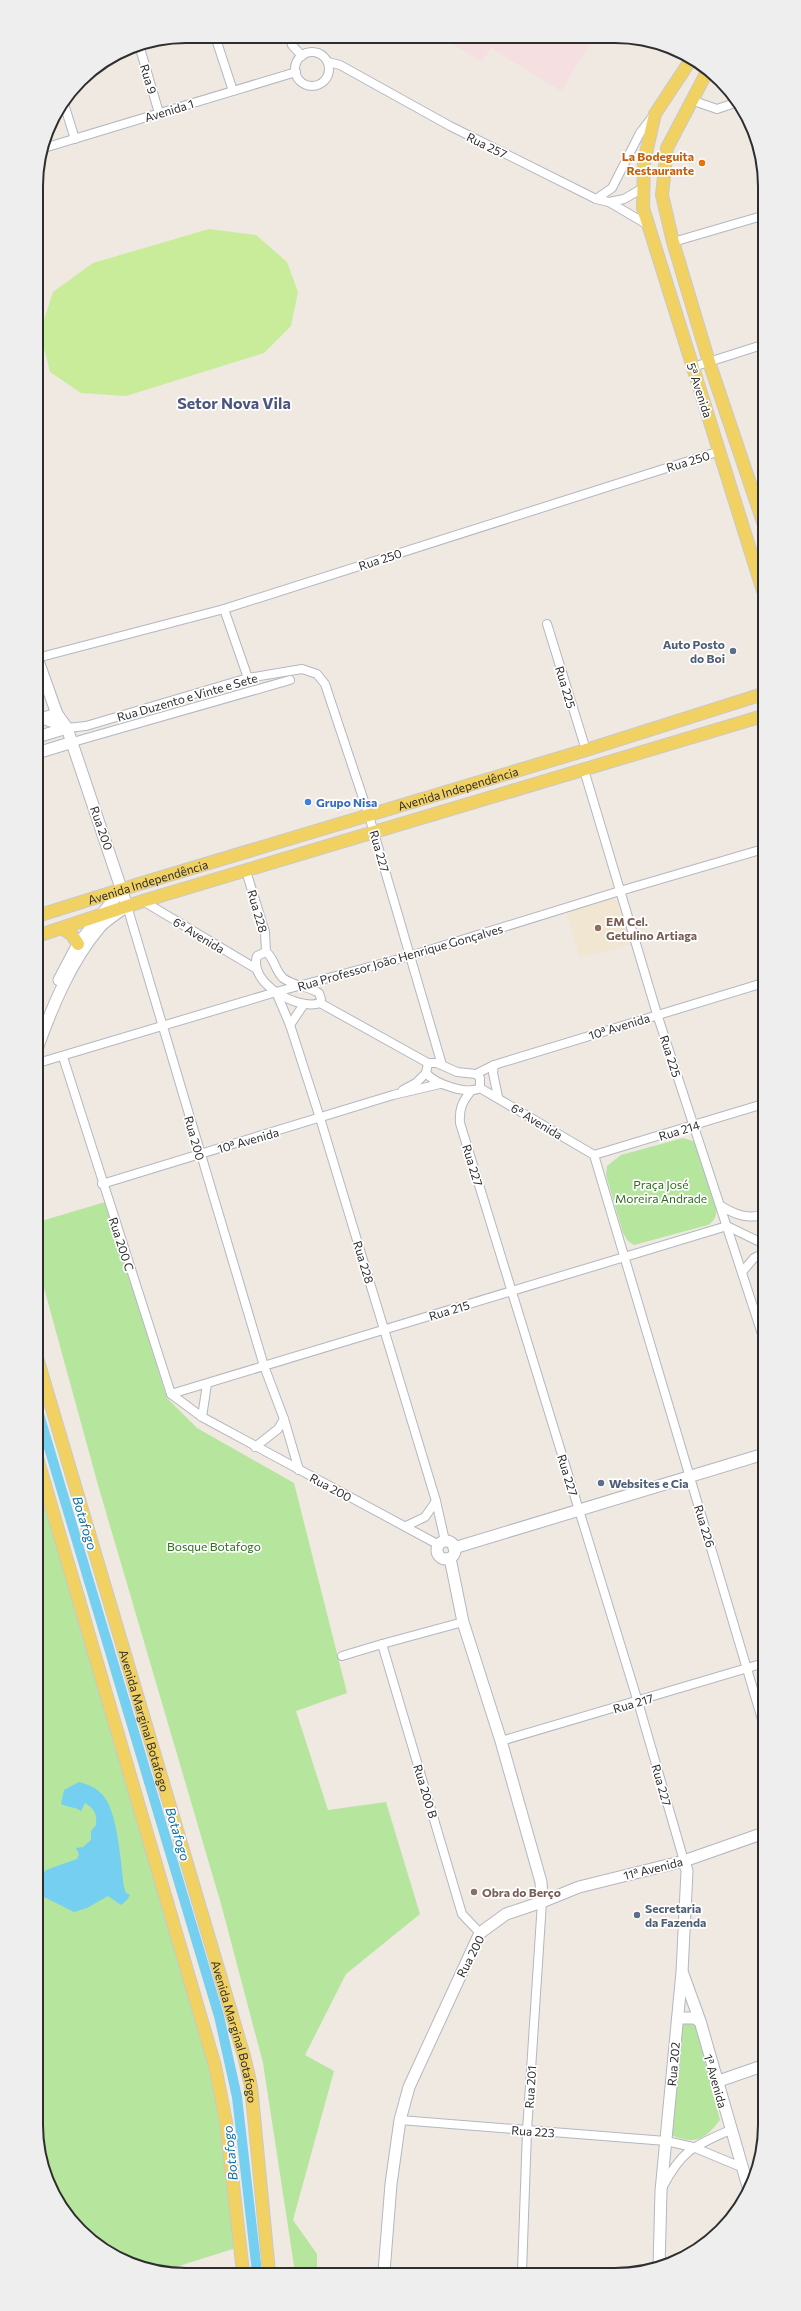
<svg xmlns="http://www.w3.org/2000/svg" width="801" height="2311" font-family="Commissioner,sans-serif">
<rect width="100%" height="100%" fill="#efe9e1"/>
<polygon fill="#f0e6d1" points="610,898 619,902 631,944 580,958 566,911"/>
<polygon fill="#f5dfe0" points="442,38 593,39 561,91 491,48 482,62"/>
<g fill="#b6e59e">
<path d="M 683,1138 L 693,1141 L 696,1144 L 716,1207 C 717,1216 715,1220 708,1225 L 634,1245 L 628,1241 L 623,1233 L 606,1175 L 607,1166 L 621,1155 Z"/>
<polygon points="105,1202 167,1398 197,1428 294,1483 347,1693 296,1711 328,1810 386,1802 420,1914 346,1974 305,2055 334,2071 293,2220 317,2254 317,2272 295,2272 263,2063 221,1904 98,1485 38,1266 38,1222"/>
<polygon points="38,1446 86,1599 205,2048 217,2108 236,2248 160,2272 119,2259 80,2231 56,2200 39,2154"/>
<path d="M 681,2022 L 695,2023 L 720,2120 C 705,2140 694,2145 671,2135 Z"/>
</g>
<polygon fill="#c9ec9a" points="209,229 256,235 287,262 298,292 291,326 264,353 126,396 81,393 50,372 40,332 53,292 93,263"/>
<path fill="#75cff0" d="M 79,1782 C 90,1785 99,1789 105,1798 C 118,1816 121,1865 124,1887 L 126,1893 L 130,1895 L 127,1900 L 121,1905 L 108,1896 L 87,1908 L 74,1912 L 44,1897 L 44,1888 L 39,1885 L 39,1877 L 46,1870 L 77,1859 L 79,1854 L 76,1848 L 83,1847 L 91,1840 L 91,1831 L 96,1825 C 97,1814 95,1809 85,1803 L 81,1811 C 74,1806 69,1808 61,1804 L 64,1790 Z"/>
<g fill="none" stroke-linecap="round" stroke-linejoin="round">
<polyline stroke="#75cff0" stroke-width="10" points="38,1411 219,2016 237,2097 257,2272"/>
<g stroke="#b4b7c1" stroke-width="10">
<g id="street">
<polyline points="215,36 233,91"/>
<polyline points="290,37 292,45 302,56"/>
<polyline points="139,45 159,113"/>
<circle cx="312" cy="69" r="17"/>
<polyline points="328,62 340,65 450,126 596,199 609,202 648,225"/>
<polyline points="691,100 717,109 738,102"/>
<polyline points="64,104 75,139"/>
<polyline points="44,148 296,72"/>
<polyline points="596,199 612,188 640,133 653,116"/>
<polyline points="609,202 624,199 643,188"/>
<polyline points="673,242 762,216"/>
<polyline points="693,367 762,345"/>
<polyline points="224,609 248,678"/>
<polyline points="547,624 586,750"/>
<polyline points="37,658 224,609 720,451"/>
<polyline points="40,719 67,728 86,726 248,678 302,669 317,674 325,684 369,816 442,1065"/>
<polyline points="73,742 290,680"/>
<polyline points="584,770 657,1014 764,1340"/>
<polyline points="246,871 265,932 266,952"/>
<polyline points="143,901 255,968"/>
<polyline points="127,906 264,1366 284,1419 299,1470"/>
<path d="M 266,952 L 257,956 C 248,983 298,1011 320,1003 L 428,1063 L 437,1063 L 457,1072 L 476,1074 L 480,1078 L 480,1088 C 467,1095 435,1084 426,1073 L 428,1063"/>
<path d="M 266,952 C 274,957 275,971 283,978 C 293,986 308,986 319,993 L 321,999 L 320,1003"/>
<polyline points="276,992 290,1025 320,1118 436,1501 445,1541"/>
<polyline points="290,1025 304,1004"/>
<polyline points="63,1057 171,1394 202,1417 439,1545"/>
<polyline points="38,1063 276,992 410,956 620,891 763,849"/>
<polyline points="494,1065 493,1073 498,1097"/>
<polyline points="476,1074 494,1065 763,983"/>
<polyline points="480,1088 594,1155"/>
<polyline points="403,1090 416,1083 426,1073"/>
<path d="M 471,1091 C 462,1102 459,1109 460,1123 L 638,1702 L 684,1861"/>
<polyline points="594,1155 764,1726"/>
<polyline points="594,1155 763,1104"/>
<polyline points="102,1184 393,1095 440,1084"/>
<path d="M 721,1206 C 736,1215 747,1219 763,1215"/>
<polyline points="727,1226 764,1244"/>
<polyline points="742,1272 754,1258 764,1253"/>
<polyline points="171,1394 727,1226"/>
<polyline points="202,1417 207,1384"/>
<polyline points="255,1447 278,1429 284,1419"/>
<polyline points="406,1526 425,1517 436,1501"/>
<polyline points="463,1622 382,1644 462,1914 480,1933"/>
<polyline points="342,1656 382,1644"/>
<polyline points="501,1741 764,1663"/>
<polyline points="400,2120 666,2141 693,2147 741,2167"/>
<path d="M 663,2186 C 683,2149 693,2147 730,2130"/>
<polyline points="522,2272 527,2131 542,1902"/>
</g>
</g>
<g stroke="#b4b7c1" stroke-width="13">
<g id="secondary">
<path d="M 37,658 L 57,714 L 67,728 L 127,906 C 118,913 107,919 100,927 C 71,961 52,1007 37,1049"/>
<polyline points="37,720 57,714"/>
<polyline points="37,737 67,728"/>
<polyline points="37,753 73,742"/>
<polyline points="59,980 78,944 122,889"/>
<circle cx="446" cy="1550" r="9"/>
<polyline points="454,1548 764,1454"/>
<polyline points="542,1902 579,1887 684,1861 764,1833"/>
<polyline points="683,1974 700,2021 749,2190"/>
<polyline points="678,2018 694,2018 700,2021"/>
<polyline points="716,2082 765,2065"/>
<polyline points="659,2267 661,2191 682,1972 687,1871 684,1861"/>
<polyline points="384,2272 391,2184 400,2120 409,2087 480,1933 506,1914 542,1902 541,1882 501,1741 463,1622 450,1558"/>
</g>
</g>
<g stroke="#c9c9c9" stroke-width="14">
<g id="primary">
<polyline points="692,58 655,114 644,162 643,208 763,591"/>
<polyline points="708,70 667,148 662,195 673,242 709,362 763,522"/>
<path id="s1" d="M 37,916 L 139,884 L 586,750 L 763,694"/>
<polyline points="62,928 72,935 78,944"/>
<polyline points="37,936 143,901 763,716"/>
<path id="s2" d="M 38,1361 L 244,2056 L 251,2086 L 269,2272"/>
<polyline points="38,1461 215,2066 226,2122 243,2272"/>
</g>
</g>
<use href="#street" stroke="#fff" stroke-width="8"/>
<use href="#secondary" stroke="#fff" stroke-width="11"/>
<use href="#primary" stroke="#f2d163" stroke-width="12"/>
</g>
<circle fill="#e8710a" stroke="#fff" stroke-width="1.5" cx="702" cy="163" r="4"/>
<g fill="#5c6f8a" stroke="#fff" stroke-width="1.5">
<circle cx="733" cy="651" r="4"/>
<circle cx="601" cy="1483" r="4"/>
<circle cx="637" cy="1915" r="4"/>
</g>
<circle fill="#3f7fe0" stroke="#fff" stroke-width="1.5" cx="308" cy="802" r="4"/>
<g fill="#8d6e63" stroke="#fff" stroke-width="1.5">
<circle cx="598" cy="928" r="4"/>
<circle cx="474" cy="1892" r="4"/>
</g>
<g text-anchor="middle" dominant-baseline="central" stroke-width="3.5" stroke-linejoin="round" paint-order="stroke">
<g font-size="12" fill="#2e2e2e" stroke="#fff">
<text transform="translate(149 79) rotate(73)">Rua 9</text>
<text transform="translate(169 110) rotate(-17)">Avenida 1</text>
<text transform="translate(487 145) rotate(26)">Rua 257</text>
<text transform="translate(700 390) rotate(72)">5ª Avenida</text>
<text transform="translate(688 461) rotate(-17)">Rua 250</text>
<text transform="translate(380 559) rotate(-18)">Rua 250</text>
<text transform="translate(566 687) rotate(73)">Rua 225</text>
<text transform="translate(187 697) rotate(-16)">Rua Duzento e Vinte e Sete</text>
<text stroke="none"><textPath href="#s1" startOffset="440">Avenida Independência</textPath></text>
<text transform="translate(102 828) rotate(71)">Rua 200</text>
<text transform="translate(380 851) rotate(74)">Rua 227</text>
<text stroke="none"><textPath href="#s1" startOffset="116">Avenida Independência</textPath></text>
<text transform="translate(258 911) rotate(74)">Rua 228</text>
<text transform="translate(199 935) rotate(31)">6ª Avenida</text>
<text transform="translate(400 957) rotate(-16)">Rua Professor João Henrique Gonçalves</text>
<text transform="translate(619 1026) rotate(-17)">10ª Avenida</text>
<text transform="translate(671 1056) rotate(72)">Rua 225</text>
<text transform="translate(537 1121) rotate(31)">6ª Avenida</text>
<text transform="translate(679 1130) rotate(-17)">Rua 214</text>
<text transform="translate(195 1138) rotate(74)">Rua 200</text>
<text transform="translate(248 1140) rotate(-16)">10ª Avenida</text>
<text transform="translate(473 1165) rotate(73)">Rua 227</text>
<text transform="translate(122 1244) rotate(72)">Rua 200 C</text>
<text transform="translate(364 1262) rotate(73)">Rua 228</text>
<text transform="translate(449 1310) rotate(-17)">Rua 215</text>
<text transform="translate(568 1475) rotate(73)">Rua 227</text>
<text transform="translate(331 1487) rotate(28)">Rua 200</text>
<text transform="translate(705 1526) rotate(73)">Rua 226</text>
<text transform="translate(633 1703) rotate(-16)">Rua 217</text>
<text stroke="none"><textPath href="#s2" startOffset="375">Avenida Marginal Botafogo</textPath></text>
<text transform="translate(662 1785) rotate(74)">Rua 227</text>
<text transform="translate(426 1791) rotate(73)">Rua 200 B</text>
<text transform="translate(653 1868) rotate(-14)">11ª Avenida</text>
<text transform="translate(470 1956) rotate(-63)">Rua 200</text>
<text stroke="none"><textPath href="#s2" startOffset="699">Avenida Marginal Botafogo</textPath></text>
<text transform="translate(673 2064) rotate(-85)">Rua 202</text>
<text transform="translate(716 2081) rotate(74)">1ª Avenida</text>
<text transform="translate(530 2087) rotate(-86)">Rua 201</text>
<text transform="translate(533 2131) rotate(4)">Rua 223</text>
</g>
<g font-size="12" font-weight="bold" fill="#c56008" stroke="#fff" text-anchor="end">
<text x="694" y="156">La Bodeguita<tspan x="694" dy="14">Restaurante</tspan></text>
</g>
<g font-size="12" font-weight="bold" fill="#4e5e75" stroke="#fff" text-anchor="start">
<text x="725" y="644" text-anchor="end">Auto Posto<tspan x="725" dy="14">do Boi</tspan></text>
<text x="609" y="1483">Websites e Cia</text>
<text x="645" y="1908">Secretaria<tspan x="645" dy="14">da Fazenda</tspan></text>
</g>
<g font-size="12" font-weight="bold" fill="#366cbe" stroke="#fff" text-anchor="start">
<text x="316" y="802">Grupo Nisa</text>
</g>
<g font-size="12" font-weight="bold" fill="#785e54" stroke="#fff" text-anchor="start">
<text x="606" y="921">EM Cel.<tspan x="606" dy="14">Getulino Artiaga</tspan></text>
<text x="482" y="1892">Obra do Berço</text>
</g>
<g font-size="12" fill="#2c6e1b" stroke="#fff">
<text x="661" y="1184">Praça José<tspan x="661" dy="14">Moreira Andrade</tspan></text>
<text x="214" y="1546">Bosque Botafogo</text>
</g>
<g font-size="13" font-style="italic" fill="#0d6fa3" stroke="#fff">
<text transform="translate(85 1523) rotate(73)">Botafogo</text>
<text transform="translate(178 1834) rotate(73)">Botafogo</text>
<text transform="translate(230 2153) rotate(-96)">Botafogo</text>
</g>
<g font-size="16" font-weight="bold" fill="#4d5680" stroke="#fff">
<text x="234" y="402">Setor Nova Vila</text>
</g>
</g>
<path d="M0 0H801V2311H0ZM186 43H615A143 143 0 0 1 758 186V2125A143 143 0 0 1 615 2268H186A143 143 0 0 1 43 2125V186A143 143 0 0 1 186 43Z" fill="#eee" fill-rule="evenodd"/>
<path fill="none" stroke="#2e2e2e" stroke-width="2" d="M186 43H615A143 143 0 0 1 758 186V2125A143 143 0 0 1 615 2268H186A143 143 0 0 1 43 2125V186A143 143 0 0 1 186 43Z"/>
</svg>
